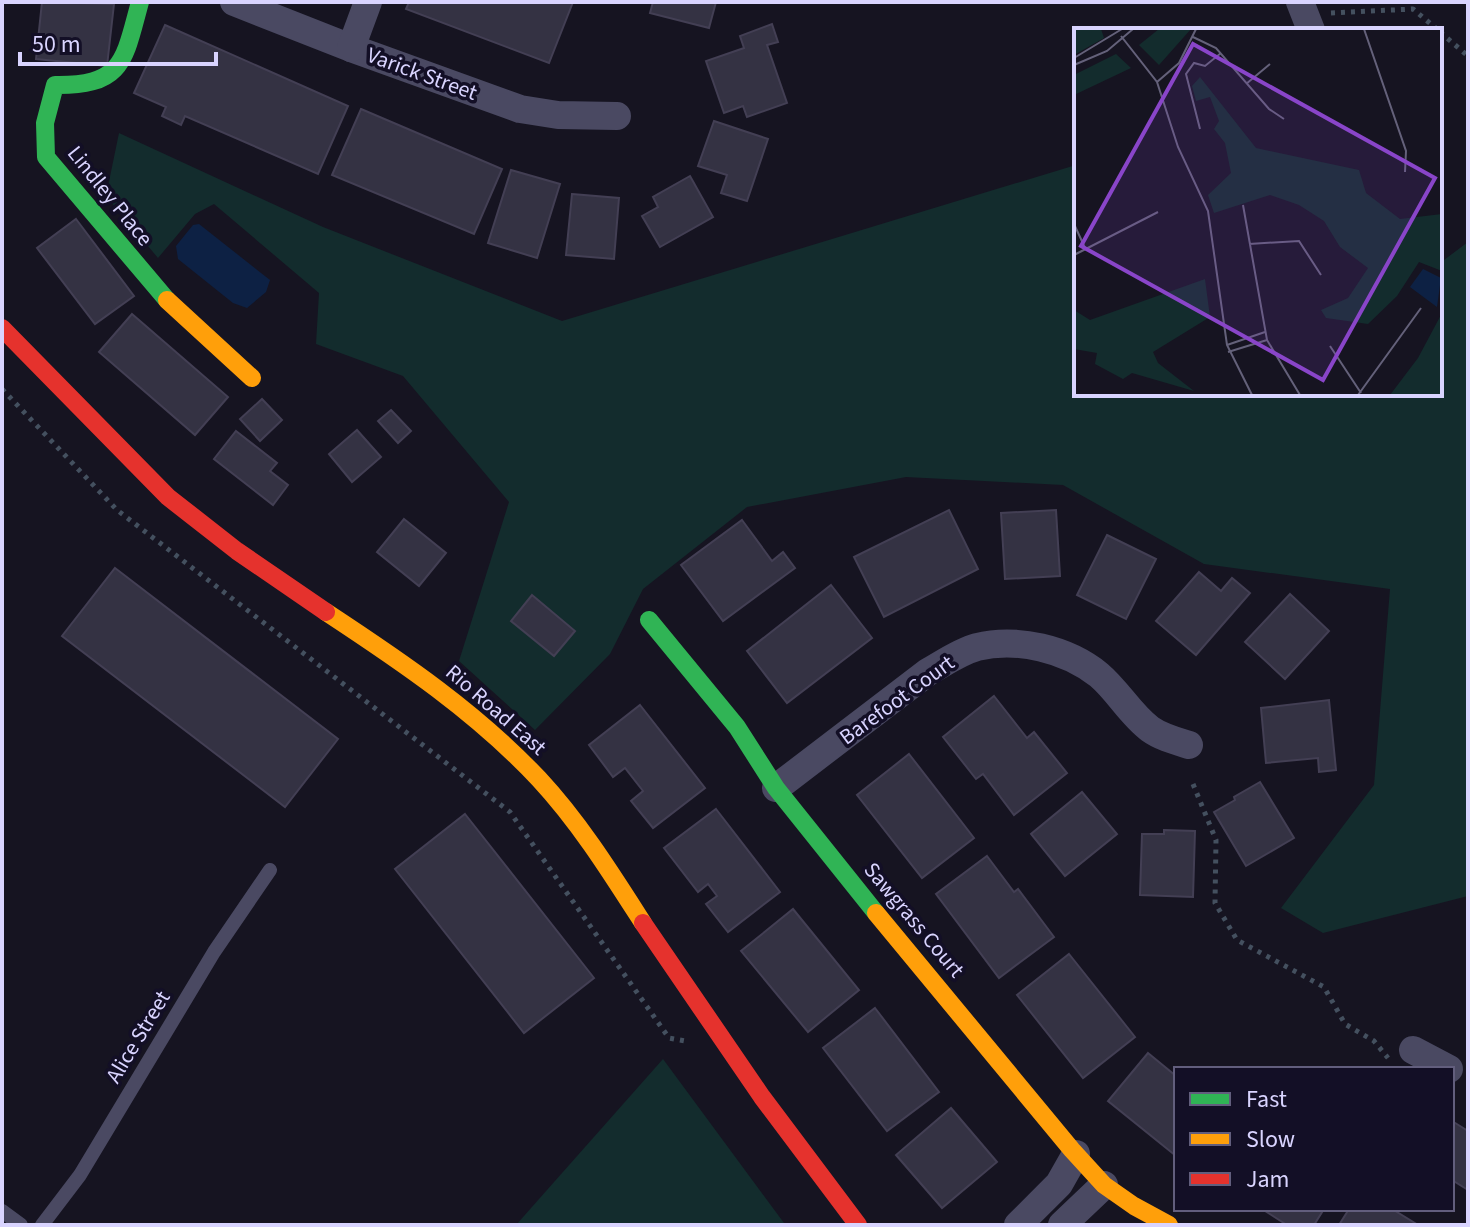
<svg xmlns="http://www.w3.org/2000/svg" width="1470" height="1227" font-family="'Source Sans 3',sans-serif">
<rect width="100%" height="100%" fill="#161421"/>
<g fill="#132c2d">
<polygon points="119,133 323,227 562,321 1076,165 1076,394 1440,394 1440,263 1468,242 1468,896 1323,933 1281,908 1374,785 1390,589 1204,564 1063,485 906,477 747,507 643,589 610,654 535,730 459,661 509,502 403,376 316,344 319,293 214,204 195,214 158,258 106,196"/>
<polygon points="663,1059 784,1223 782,1225 516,1225"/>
</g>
<polygon fill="#0d2144" points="199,224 270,280 266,292 247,308 233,303 178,259 176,246 193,225"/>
<g fill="#343243" stroke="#433f54" stroke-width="2">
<polygon points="42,2 114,4 107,66 36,59"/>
<polygon points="409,2 573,2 549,63 406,9"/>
<polygon points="653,2 716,2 709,28 650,13"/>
<polygon points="772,24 778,42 767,45 787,103 747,117 743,106 724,113 706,61 744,48 740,36"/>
<polygon points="165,25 348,106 318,174 185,116 181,125 162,116 166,107 134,93"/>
<polygon points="361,109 502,169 474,234 332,175"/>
<polygon points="714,121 768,139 747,201 721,193 727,175 698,166"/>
<polygon points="511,170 560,184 537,258 488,243"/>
<polygon points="690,176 713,217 660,247 642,216 658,207 653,197"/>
<polygon points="572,194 619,198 614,259 566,255"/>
<polygon points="76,219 134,296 95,324 37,248"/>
<polygon points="132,314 228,397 195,435 99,352"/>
<polygon points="262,399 282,420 260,441 240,419"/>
<polygon points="391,410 411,431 398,443 378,421"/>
<polygon points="357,430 381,457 352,482 329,454"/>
<polygon points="236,431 277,463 270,471 288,485 273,505 214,459"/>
<polygon points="949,510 978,569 884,617 854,557"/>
<polygon points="1056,510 1060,576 1005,579 1001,513"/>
<polygon points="404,519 446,553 419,586 377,552"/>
<polygon points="742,520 772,561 783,552 795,568 723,621 681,565"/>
<polygon points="1107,535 1156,559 1126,619 1077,595"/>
<polygon points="115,568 338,739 285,807 62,636"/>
<polygon points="1199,572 1221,591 1232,578 1250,593 1196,655 1156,621"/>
<polygon points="831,585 872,638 787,703 747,651"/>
<polygon points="1290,594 1329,631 1285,679 1245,642"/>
<polygon points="532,595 575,631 554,656 511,621"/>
<polygon points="994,696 1027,738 1034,732 1067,773 1014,815 983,774 976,779 943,737"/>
<polygon points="1329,700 1336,770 1319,772 1318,758 1266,763 1261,708"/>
<polygon points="640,705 705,788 653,828 631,801 643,791 625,768 613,777 589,745"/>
<polygon points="909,754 974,838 922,878 857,795"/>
<polygon points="1260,782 1294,838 1246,866 1214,812 1235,800 1234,797"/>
<polygon points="1082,792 1117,834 1065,876 1031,834"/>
<polygon points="716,809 780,892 728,932 706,904 717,896 708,884 698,892 664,848"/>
<polygon points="465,814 594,978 524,1033 395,869"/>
<polygon points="1164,830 1195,831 1193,897 1140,895 1142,834 1164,834"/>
<polygon points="987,856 1014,892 1018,889 1054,937 999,978 936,894"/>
<polygon points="793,909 859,990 808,1032 741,951"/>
<polygon points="1069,954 1135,1037 1083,1078 1017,995"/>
<polygon points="875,1008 939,1092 887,1131 823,1048"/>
<polygon points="1148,1053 1176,1076 1176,1156 1108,1101"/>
<polygon points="951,1108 997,1162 942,1208 896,1155"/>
<polygon points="1452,1121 1468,1131 1468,1190 1452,1180"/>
<polygon points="1262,1209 1324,1209 1314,1225 1287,1225"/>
<polygon points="1349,1209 1392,1209 1418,1225 1339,1225"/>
</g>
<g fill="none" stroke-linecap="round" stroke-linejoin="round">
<g stroke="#44505f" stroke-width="5" stroke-dasharray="4 6" stroke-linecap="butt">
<polyline points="1331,13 1413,9 1438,30"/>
<polyline points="1440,32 1468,56"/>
<polyline points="2,389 117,510 510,812 669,1038 685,1041"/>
<polyline points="1193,784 1216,840 1215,903 1237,940 1324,987 1345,1024 1374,1041 1388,1058"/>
</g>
<g stroke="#4a4962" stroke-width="14">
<polyline points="2,1211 21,1225"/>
<polyline points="42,1225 80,1175 214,952 270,870"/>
</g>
<g stroke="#4a4962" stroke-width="28">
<polyline points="234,2 351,48 520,109 558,115 617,116"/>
<polyline points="1300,2 1311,30"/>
<polyline points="351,48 368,2"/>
<path d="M 776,788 L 928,672 C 944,663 959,652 977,647 C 1017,637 1067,649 1099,675 C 1118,691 1130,714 1150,729 C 1161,737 1176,741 1189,745"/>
<polyline points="1413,1050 1449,1069"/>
<polyline points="1018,1225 1059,1184 1076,1154"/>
<polyline points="1062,1225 1104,1185"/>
</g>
<g stroke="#30b455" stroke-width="18">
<path d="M 140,2 C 124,60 124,86 55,85 L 45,123 L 46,157 L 167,300"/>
<polyline points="649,620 737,727 776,788 876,913"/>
</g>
<g stroke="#ff9f0a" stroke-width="18">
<polyline points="167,300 252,378"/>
<path d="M 326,612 C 402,662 476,712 539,779 C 579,822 611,873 643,923"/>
<polyline points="876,913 1072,1150 1104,1185 1134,1206 1169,1225"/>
</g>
<g stroke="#e5322d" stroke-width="18">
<polyline points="2,328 168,497 237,551 326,612"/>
<polyline points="643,923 762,1097 858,1225"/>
</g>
</g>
<g text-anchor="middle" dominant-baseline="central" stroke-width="7" stroke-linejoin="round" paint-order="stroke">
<g font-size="22" fill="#d9d4ff" stroke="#130f26">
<text transform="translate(422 74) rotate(20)">Varick Street</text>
<text transform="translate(110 196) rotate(51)">Lindley Place</text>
<text transform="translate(897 700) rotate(-36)">Barefoot Court</text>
<text transform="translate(496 710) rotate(41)">Rio Road East</text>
<text transform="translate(914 920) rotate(50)">Sawgrass Court</text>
<text transform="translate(138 1037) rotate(-59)">Alice Street</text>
</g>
</g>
<g transform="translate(1074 28)">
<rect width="368" height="368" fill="#161421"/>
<path d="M 0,1 L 27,1 L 30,10 L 0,27 ZM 85,1 L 117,1 L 85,37 L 65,17 ZM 42,26 L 57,40 L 0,67 L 0,47 ZM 126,49 L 182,120 L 285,142 L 292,165 L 326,191 L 368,186 L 368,243 L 345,234 L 323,268 L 294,296 L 252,290 L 247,282 L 274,270 L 294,240 L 266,219 L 250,193 L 225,177 L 196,167 L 140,185 L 134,167 L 157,145 L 151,115 L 140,101 L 145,93 L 136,69 L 122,73 L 118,58 ZM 131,251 L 136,289 L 79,324 L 84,335 L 120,363 L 58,345 L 49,351 L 21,336 L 23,325 L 0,321 L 0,282 L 16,292 ZM 368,285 L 368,367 L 316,367 L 344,330 Z" fill="#132c2d"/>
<path d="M 349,241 L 367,250 L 363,279 L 336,259 Z" fill="#0d2144"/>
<path fill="none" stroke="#64617a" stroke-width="2" d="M 290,1 L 332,123 L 331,144M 47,8 L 83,54 L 104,119 L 134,183 L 153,317 L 178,367M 119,9 L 142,20 L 195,81 L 210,91M 0,30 L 48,1M 0,37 L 33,23 L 59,1M 83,54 L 105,35 L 122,1M 172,56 L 196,36M 126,101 L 112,46 L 120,35 L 131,38 L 147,25M 169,177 L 193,312 L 226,367M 0,196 L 12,222M 175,216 L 225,213 L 247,247M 0,227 L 84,184M 153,317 L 191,304M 256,318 L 287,365M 154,324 L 193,312M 284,367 L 347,280"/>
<path fill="#8945c9" fill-opacity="0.15" stroke="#8945c9" stroke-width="4" d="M 119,16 L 361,150 L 249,352 L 7,218 Z"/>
<rect width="368" height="368" fill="none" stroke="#d9d4ff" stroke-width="4"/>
</g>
<rect width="1470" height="1227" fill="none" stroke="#d9d4ff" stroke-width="8"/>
<rect x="1174" y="1067" width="280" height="144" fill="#130f26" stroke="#625e7d" stroke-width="2"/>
<rect x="1190" y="1093" width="40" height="12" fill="#30b455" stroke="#625e7d" stroke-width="2"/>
<text x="1246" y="1107" font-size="24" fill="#d9d4ff">Fast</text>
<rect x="1190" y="1133" width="40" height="12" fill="#ff9f0a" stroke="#625e7d" stroke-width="2"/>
<text x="1246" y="1147" font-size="24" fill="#d9d4ff">Slow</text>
<rect x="1190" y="1173" width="40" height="12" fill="#e5322d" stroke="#625e7d" stroke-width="2"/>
<text x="1246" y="1187" font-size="24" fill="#d9d4ff">Jam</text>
<path d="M20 52v12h196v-12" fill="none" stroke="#d9d4ff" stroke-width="4"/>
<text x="32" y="52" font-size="24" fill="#d9d4ff" stroke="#130f26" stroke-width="6" paint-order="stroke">50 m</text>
</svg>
